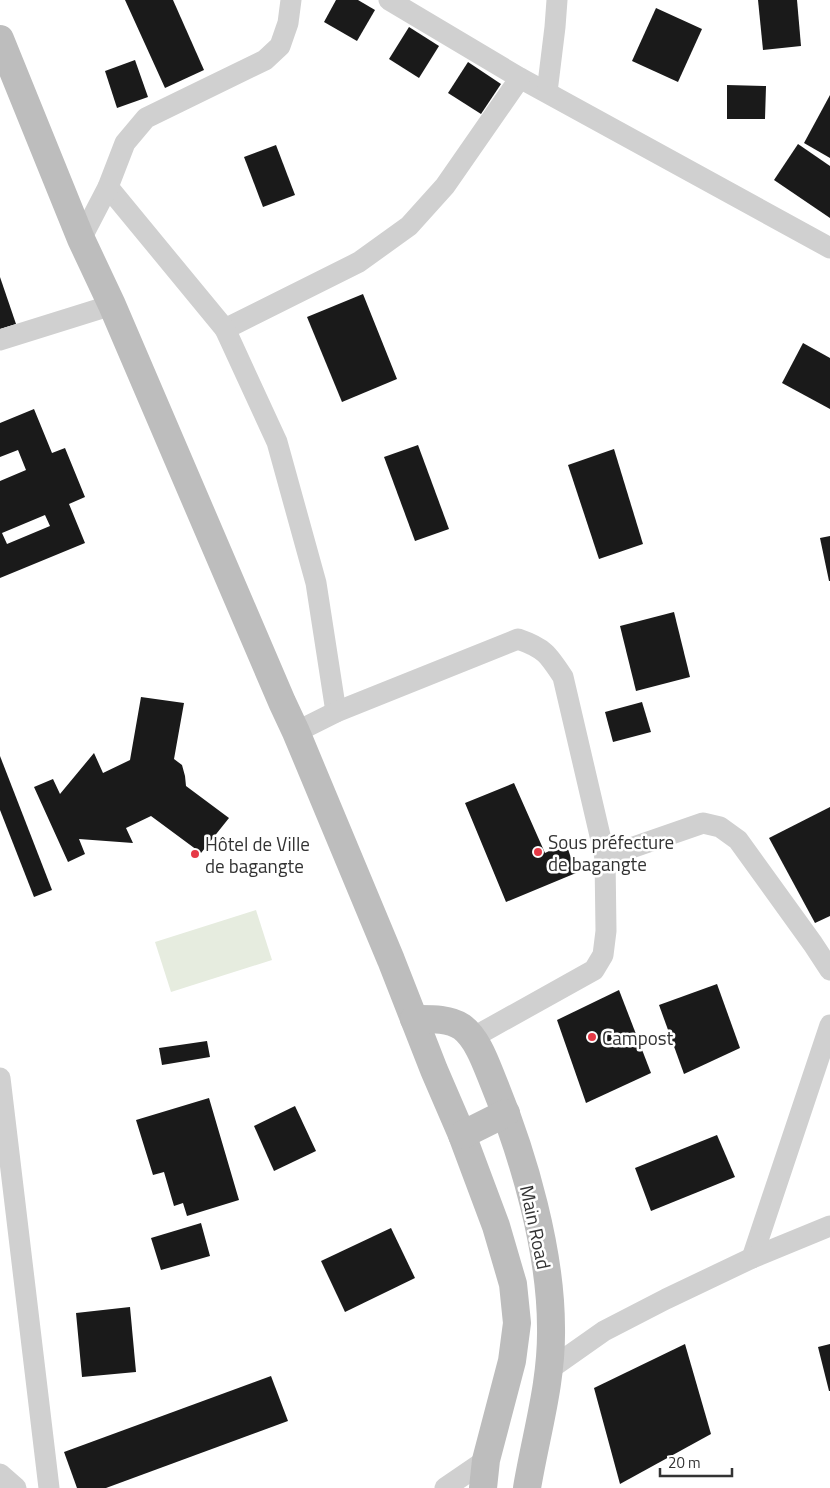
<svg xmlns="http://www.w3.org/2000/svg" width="830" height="1488" font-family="'Titillium Web',sans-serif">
<rect width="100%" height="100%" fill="#fff"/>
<polygon fill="#e6ecdf" points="256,910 272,960 171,992 155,942"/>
<g fill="#1a1a1a" fill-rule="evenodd">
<polygon points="125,0 173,0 204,70 165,88"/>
<polygon points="336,0 358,0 375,10 357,41 324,22"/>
<polygon points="758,0 797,0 801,46 763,50"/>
<polygon points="656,8 702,29 678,82 632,61"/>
<polygon points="409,27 439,46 419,78 389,59"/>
<polygon points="135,60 148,97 117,108 105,71"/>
<polygon points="468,62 501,84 481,114 448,93"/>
<polygon points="727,85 766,86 765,119 727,119"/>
<polygon points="830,95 830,158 804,143"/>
<polygon points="798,144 830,166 830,218 774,180"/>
<polygon points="276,145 295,195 263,207 244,157"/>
<polygon points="0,277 16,324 0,329"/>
<polygon points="363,294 397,379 342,402 307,317"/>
<polygon points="803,343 830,358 830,409 782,383"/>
<path d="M 34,409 L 52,453 L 65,448 L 85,497 L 69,504 L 85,543 L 0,578 L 0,481 L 26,470 L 18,450 L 0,457 L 0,423 ZM 45,515 L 50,526 L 7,544 L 2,533 Z"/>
<polygon points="418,445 449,529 415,541 384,457"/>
<polygon points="614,449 643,544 599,559 568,465"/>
<polygon points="830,536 830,581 829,581 820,538"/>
<polygon points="674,612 690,677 636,691 620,626"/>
<polygon points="141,697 184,703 174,759 182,765 185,776 186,786 229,818 201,853 151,816 126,828 133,843 79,839 85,854 68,862 34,787 53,779 60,794 94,753 103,773 130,760"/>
<polygon points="642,702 651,732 613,742 605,712"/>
<polygon points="0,756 52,890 34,897 0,810"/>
<polygon points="514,783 545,853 566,843 576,873 506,902 465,803"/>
<polygon points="830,807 830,916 815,923 769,838"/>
<polygon points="717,984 740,1048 684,1074 659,1005"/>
<polygon points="619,990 651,1073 586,1103 557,1020"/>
<polygon points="207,1041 210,1057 162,1065 159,1048"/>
<polygon points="209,1098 239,1200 187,1216 183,1203 174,1206 164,1172 153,1175 136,1120"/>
<polygon points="295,1106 316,1151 274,1171 254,1126"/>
<polygon points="717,1135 735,1177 651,1211 635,1168"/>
<polygon points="201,1223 210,1256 161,1270 151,1238"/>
<polygon points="391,1228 415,1278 345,1312 321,1261"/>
<polygon points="130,1307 136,1372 82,1377 76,1313"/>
<polygon points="685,1344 711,1434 620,1484 594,1388"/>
<polygon points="830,1344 830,1391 829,1391 818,1347"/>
<polygon points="271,1376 288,1421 106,1488 77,1488 64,1452"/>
</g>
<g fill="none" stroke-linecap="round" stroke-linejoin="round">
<g stroke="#d0d0d0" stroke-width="21">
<polyline points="389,0 520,78 830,248"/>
<polyline points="547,92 555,27 557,0"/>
<polyline points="108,187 225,329 359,262 409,226 445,186 520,78"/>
<polyline points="81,239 108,187 125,143 146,118 265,60 280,46 288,23 291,0"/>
<polyline points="225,329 277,442 316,583 336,712"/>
<polyline points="0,340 112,305"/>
<path d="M 296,732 L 336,712 L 518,639 C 544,648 548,654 563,677 L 605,857 L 606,931 L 603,955 L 594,970 L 472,1038"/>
<polyline points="605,857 703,823 720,827 738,840 813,944 830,970"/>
<polyline points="0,1078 49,1488"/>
<polyline points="752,1258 830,1025"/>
<polyline points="550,1369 604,1331 666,1299 752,1258 830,1226"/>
<polyline points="0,1474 16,1488"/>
<polyline points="445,1488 486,1460"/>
</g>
<g stroke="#bdbdbd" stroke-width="28">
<polyline points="0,39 81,239 112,305 282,702 296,732 391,960 434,1070 462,1135 496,1226 513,1284 517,1323 512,1361 486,1460 483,1488"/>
<path d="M 414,1019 C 429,1019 449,1018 462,1027 C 479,1040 487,1067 495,1086 C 524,1157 551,1251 551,1328 C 552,1383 536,1434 527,1488"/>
<polyline points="462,1135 506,1113"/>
</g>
</g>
<g fill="#e63946" stroke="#fff" stroke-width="2">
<circle cx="538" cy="852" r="5"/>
<circle cx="195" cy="854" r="5"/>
<circle cx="592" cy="1037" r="5"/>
</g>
<g text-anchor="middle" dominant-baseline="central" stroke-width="5" stroke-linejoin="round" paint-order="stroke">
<g font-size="19" fill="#333" stroke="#fff" text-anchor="start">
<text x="548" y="841">Sous préfecture<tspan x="548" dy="22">de bagangte</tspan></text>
<text x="205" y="843">Hôtel de Ville<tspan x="205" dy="22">de bagangte</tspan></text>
<text x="602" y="1037">Campost</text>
</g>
<g font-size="19" fill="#333" stroke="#fff">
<text transform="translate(536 1227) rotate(78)">Main Road</text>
</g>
</g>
<path d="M660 1468v8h72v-8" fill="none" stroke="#333333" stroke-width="2.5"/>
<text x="668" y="1468" font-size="15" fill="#333333" stroke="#ffffff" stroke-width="4" paint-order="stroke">20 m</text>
</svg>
